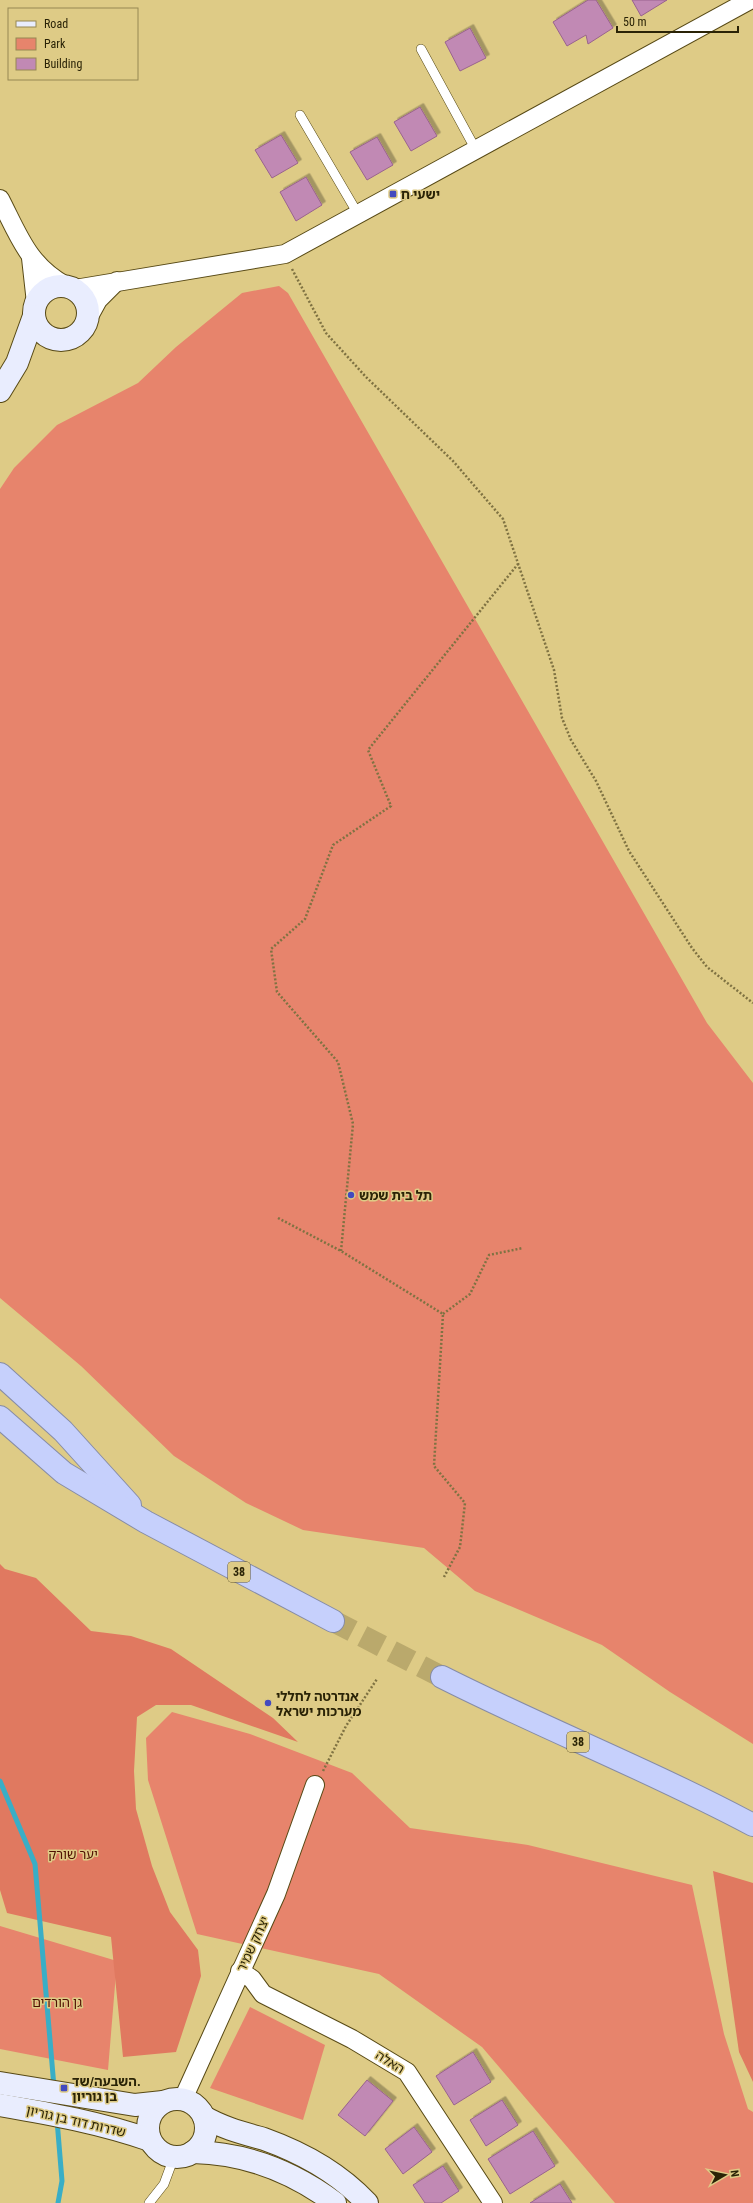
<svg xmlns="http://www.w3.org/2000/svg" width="753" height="2203" font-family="'Roboto Condensed','Noto Sans Hebrew',sans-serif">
<defs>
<filter id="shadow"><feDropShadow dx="3.5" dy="-3.5" stdDeviation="0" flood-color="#0004"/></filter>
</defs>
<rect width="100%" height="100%" fill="#decb86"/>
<g fill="#e7846c">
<polygon points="279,286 288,293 707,1023 753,1083 753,1744 670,1692 602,1645 475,1591 424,1548 303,1530 246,1503 174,1456 81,1366 0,1298 0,489 14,468 57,425 138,383 176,347 242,293"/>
<polygon points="172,1712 250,1734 352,1773 410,1828 528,1845 692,1885 724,2034 748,2109 753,2112 753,2203 615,2203 482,2047 379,1974 197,1934 148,1780 146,1738"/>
<polygon points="0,1926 117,1961 108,2070 0,2049"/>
<polygon points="250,2007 325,2045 303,2120 210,2088"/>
</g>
<g fill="#e07960">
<polygon points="0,1564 5,1569 36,1578 91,1631 131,1636 171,1649 273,1718 298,1742 191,1705 156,1705 137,1717 134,1771 136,1809 152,1866 170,1912 198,1950 201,1976 176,2052 123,2057 111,1937 7,1913 0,1890"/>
<polygon points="713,1871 753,1883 753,2082 739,2052"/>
</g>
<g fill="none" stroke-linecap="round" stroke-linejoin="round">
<g stroke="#39aec6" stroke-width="5">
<polyline points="0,1781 35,1864 54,2087"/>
<polyline points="57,2120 62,2181 58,2203"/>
</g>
</g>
<g fill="#c189b4" stroke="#99638d" filter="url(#shadow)">
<polygon points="588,0 596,0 613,28 588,44 586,35 567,46 553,22"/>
<polygon points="632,0 667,0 641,16"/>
<polygon points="470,28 486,58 460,71 445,42"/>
<polygon points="420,107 437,136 411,151 394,122"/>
<polygon points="281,135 298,163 272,178 255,150"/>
<polygon points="377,137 393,165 367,180 350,152"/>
<polygon points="306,177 322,205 296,221 280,192"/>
<polygon points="473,2052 491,2082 454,2105 436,2076"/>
<polygon points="367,2080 393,2101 365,2136 338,2115"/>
<polygon points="502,2100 518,2125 486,2146 470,2120"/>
<polygon points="414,2127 432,2152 403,2174 385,2149"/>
<polygon points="533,2131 555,2166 510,2194 488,2159"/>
<polygon points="443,2166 459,2191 441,2203 425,2203 413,2185"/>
<polygon points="560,2184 572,2203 530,2203"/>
</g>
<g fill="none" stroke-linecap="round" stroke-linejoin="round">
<polyline stroke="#baa96c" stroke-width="22" stroke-dasharray="22 11" stroke-linecap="butt" points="333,1621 442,1677"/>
<g stroke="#574915" stroke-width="10">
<g id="service">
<polyline points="421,49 476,150"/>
<polyline points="300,115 358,214"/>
<polyline points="149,2203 164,2184 174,2157"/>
</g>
</g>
<g stroke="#574915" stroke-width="20">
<g id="minor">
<path d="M 0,199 C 19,236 28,265 66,286"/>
<polyline points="31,258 36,303"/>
<polyline points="75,289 285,254 750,0"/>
<polyline points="87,320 98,300 117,281"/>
<polyline points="240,1971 252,1979 263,1994 352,2039 407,2072 493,2203"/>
<polyline points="183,2099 276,1894 315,1785"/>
</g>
</g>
<g stroke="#574915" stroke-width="24">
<g id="secondary">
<circle cx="61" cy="313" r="27"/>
<polyline points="0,391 17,363 34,316"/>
<polyline points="0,2083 135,2105 163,2102"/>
<circle cx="177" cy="2128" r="29"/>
<path d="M 0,2105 C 52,2114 101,2123 150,2140"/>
<path d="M 204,2117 C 223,2128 243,2133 264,2139 C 303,2153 339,2173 367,2203"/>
<path d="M 193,2152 C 246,2153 292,2171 335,2203"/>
</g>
</g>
<g stroke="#868ca6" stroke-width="24">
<g id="trunk">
<polyline points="0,1374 63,1431 130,1505"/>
<polyline points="0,1417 64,1473 146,1522 333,1621"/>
<path d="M 442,1677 C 545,1729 652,1771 753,1825"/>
</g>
</g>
<g stroke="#7f7242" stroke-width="2.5" stroke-dasharray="2 2" stroke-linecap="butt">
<polyline points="292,269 326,333 366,377 453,461 503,519 554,670 562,718 571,740 596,781 629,851 692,948 707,967 753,1003"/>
<polyline points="278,1218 341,1251 443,1314 434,1466 465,1503 460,1547 444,1577"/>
<polyline points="341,1251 353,1124 338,1062 277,992 271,949 305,919 333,845 391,806 368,750 518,564"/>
<polyline points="443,1314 470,1294 489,1255 523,1248"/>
<polyline points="323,1771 346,1726 377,1679"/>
</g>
<use href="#service" stroke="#fff" stroke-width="9"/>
<use href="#minor" stroke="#fff" stroke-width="18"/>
<use href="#secondary" stroke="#e9edfe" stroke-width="22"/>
<use href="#trunk" stroke="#c6d0fc" stroke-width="22"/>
</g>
<g fill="#434abf" stroke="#decb86" stroke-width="1.5">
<rect x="389" y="190" width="8" height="8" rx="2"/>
<circle cx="351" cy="1195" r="4"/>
<circle cx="268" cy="1703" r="4"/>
<rect x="60" y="2084" width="8" height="8" rx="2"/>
</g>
<g text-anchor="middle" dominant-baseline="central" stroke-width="3" stroke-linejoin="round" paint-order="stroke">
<g fill="#decb86" stroke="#60552c" stroke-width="1">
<rect x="228" y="1562" width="22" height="20" rx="3"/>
<rect x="567" y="1732" width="22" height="20" rx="3"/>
</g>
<g font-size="12" font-weight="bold" fill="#2a2306">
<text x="239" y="1572">38</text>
<text x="578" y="1742">38</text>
</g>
<g font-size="13" font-weight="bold" fill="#2a2306" stroke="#decb86" text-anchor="start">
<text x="401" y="194">ישעי ח</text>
<text x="359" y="1195">תל בית שמש</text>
<text x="276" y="1696">אנדרטה לחללי<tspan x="276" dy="15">מערכות ישראל</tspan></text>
<text x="72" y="2081">השבעה/שד.<tspan x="72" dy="15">בן גוריון</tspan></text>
</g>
<g font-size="13" fill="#501002" stroke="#decb86">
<text x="73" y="1854">יער שורק</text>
<text x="57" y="2002">גן הורדים</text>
</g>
<g font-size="13" fill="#2a2306" stroke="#decb86">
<text transform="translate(253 1944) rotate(-65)">יצחק שמיר</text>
<text transform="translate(390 2062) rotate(32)">האלה</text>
<text transform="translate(76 2121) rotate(13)">שדרות דוד בן גוריון</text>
</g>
</g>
<rect x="8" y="8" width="130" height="72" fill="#decb86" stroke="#968853"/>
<rect x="16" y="21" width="20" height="6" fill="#e9edfe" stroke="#968853"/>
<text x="44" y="28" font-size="12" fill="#2a2306">Road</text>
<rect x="16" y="38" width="20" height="12" fill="#e7846c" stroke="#968853"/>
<text x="44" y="48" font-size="12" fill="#2a2306">Park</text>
<rect x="16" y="58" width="20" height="12" fill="#c189b4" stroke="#968853"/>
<text x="44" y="68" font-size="12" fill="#2a2306">Building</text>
<g transform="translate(725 2175) rotate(81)" stroke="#decb86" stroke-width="3" paint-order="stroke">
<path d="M0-3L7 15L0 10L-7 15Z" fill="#2a2306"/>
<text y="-6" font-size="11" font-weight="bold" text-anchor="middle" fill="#2a2306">N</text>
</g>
<path d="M617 26v6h121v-6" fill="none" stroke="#2a2306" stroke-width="2"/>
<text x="623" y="26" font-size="12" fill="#2a2306" stroke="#decb86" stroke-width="3" paint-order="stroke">50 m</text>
</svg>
